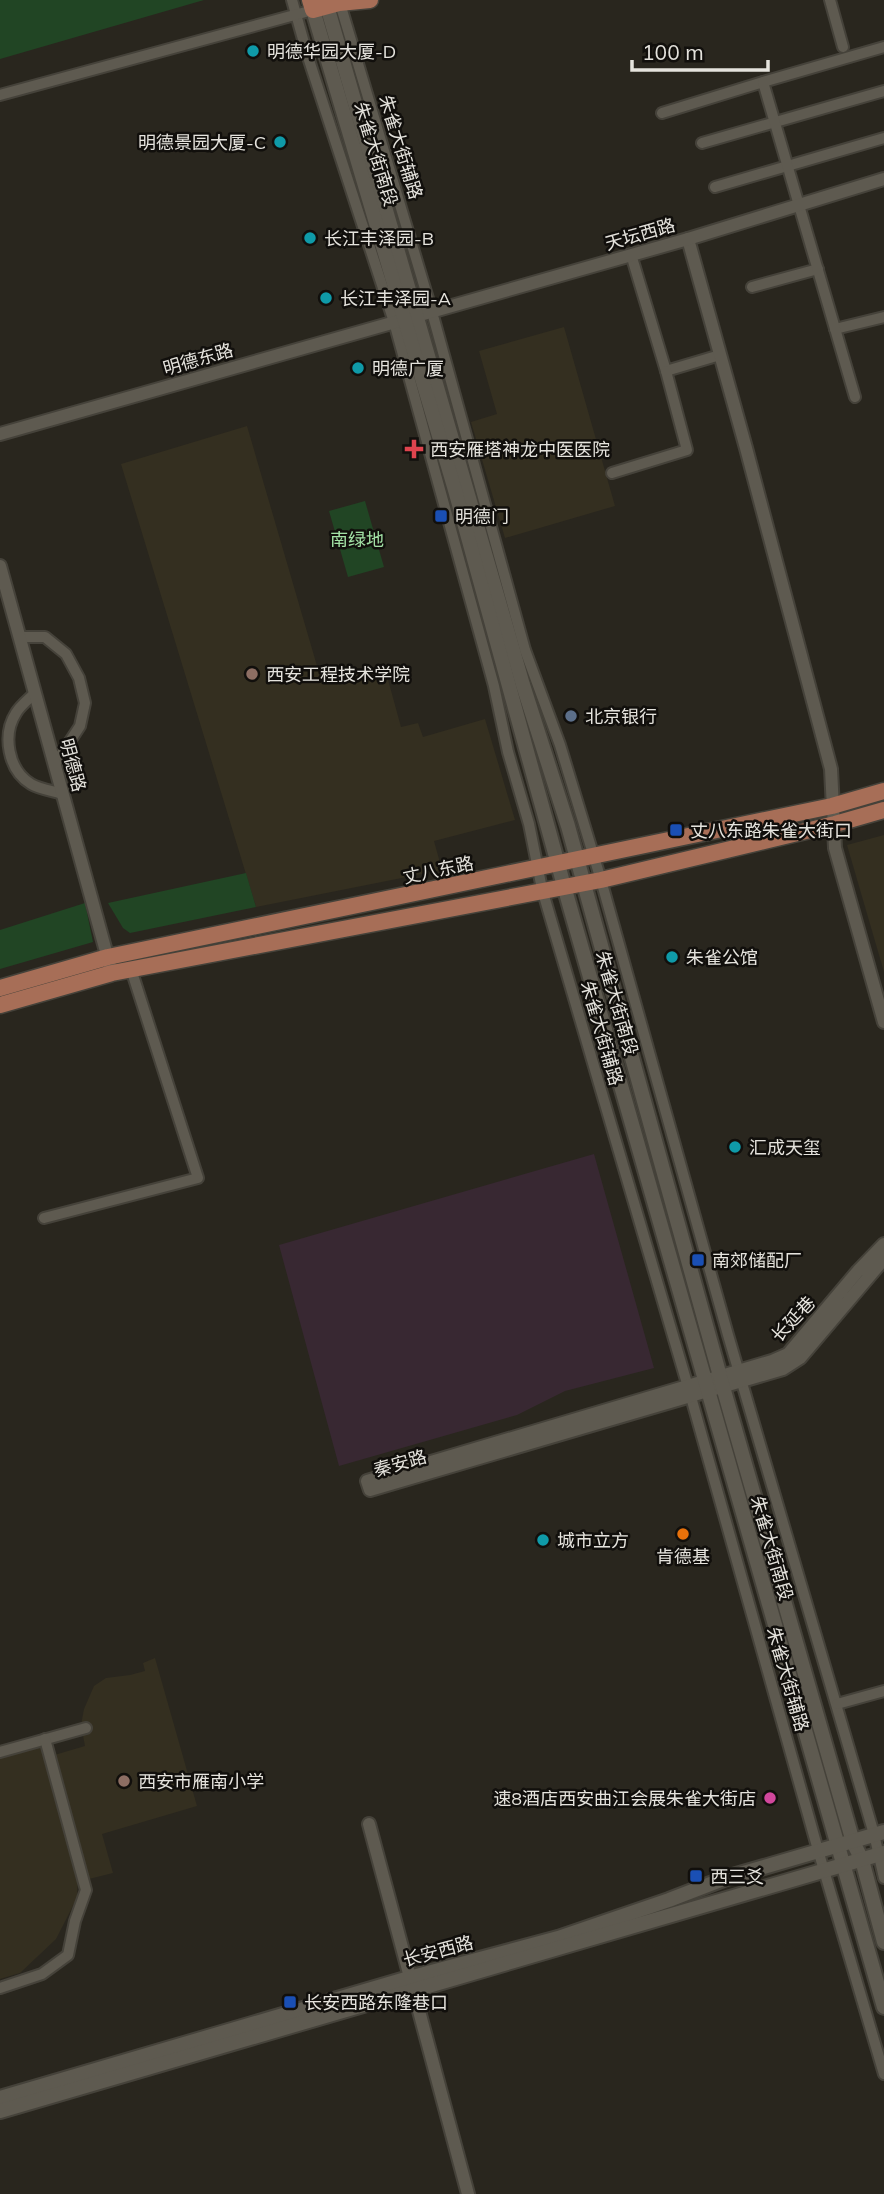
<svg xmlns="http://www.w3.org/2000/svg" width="884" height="2194" font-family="Mulish,'Noto Sans SC',sans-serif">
<rect width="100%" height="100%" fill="#29261e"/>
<polygon fill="#382832" points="594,1154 654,1368 565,1391 517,1415 339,1466 279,1245"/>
<g fill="#342f20">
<polygon points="564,327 615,506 505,538 471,422 497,414 479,351"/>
<polygon points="247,426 322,683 384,665 401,727 418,723 423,737 485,719 515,820 434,841 442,870 256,907 121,464"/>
<polygon points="884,835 884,972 847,845"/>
<polygon points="155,1658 197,1806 102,1834 113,1873 85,1880 51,1756 85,1746 81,1725 84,1709 94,1686 106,1678 130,1675 145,1671 143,1663"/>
<polygon points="42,1743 78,1871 77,1898 56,1939 20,1973 0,1979 0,1755"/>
</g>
<g fill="#214524">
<polygon points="0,0 204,0 0,59"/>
<polygon points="365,501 384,567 348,577 329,511"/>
<polygon points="246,873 256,907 130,933 123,928 108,903"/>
<polygon points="85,903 93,942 0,969 0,930"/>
</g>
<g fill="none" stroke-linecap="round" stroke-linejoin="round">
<g stroke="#45423a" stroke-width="14">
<g id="minor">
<polyline points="292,0 308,57 394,322 494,686 508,752 529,824 542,889 691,1397 818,1850 884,2074"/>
<polyline points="339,0 432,312 525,650 560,745 601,880 728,1335 874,1834 884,1878"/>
<polyline points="830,0 843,47"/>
<polyline points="0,95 313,10"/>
<polyline points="662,113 763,82"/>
<polyline points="702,143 884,91"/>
<polyline points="715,187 884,138"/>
<polyline points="633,261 666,371 720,355"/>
<polyline points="752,287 818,269"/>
<polyline points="835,329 884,317"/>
<polyline points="855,397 763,82 884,47"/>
<polyline points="612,473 687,450 666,371"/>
<polyline points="20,637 45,637 66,654 79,678 85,703 80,726 55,764"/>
<path d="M 35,693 C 29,699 20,706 16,713 C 2,735 8,770 31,784 C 39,789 53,791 63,794"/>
<polyline points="44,1218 198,1178 131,969"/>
<polyline points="837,1704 884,1691"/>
<polyline points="0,1752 86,1728"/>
<polyline points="0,1988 42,1974 68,1955 75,1921 86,1890 45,1739"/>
</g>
</g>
<g stroke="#45423a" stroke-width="16">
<g id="tertiary">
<polyline points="688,239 746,448 831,769 835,848 884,1022"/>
<polyline points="0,434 688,239 884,179"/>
<polyline points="0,566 110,966"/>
<polyline points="884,1244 858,1271 788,1354 772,1361 367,1481 370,1490 783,1369 800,1358 884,1259"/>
<polyline points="369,1824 468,2194"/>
</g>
</g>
<g stroke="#45423a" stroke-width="18">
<g id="secondary">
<polyline points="327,6 523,685 568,826 723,1387 853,1842 862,1860 884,1942"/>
<polyline points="313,10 455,490 564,886 884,2007"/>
<polyline points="0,2098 409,1978 558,1938 669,1900 726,1878 884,1832"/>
<polyline points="0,2111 884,1853"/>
</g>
</g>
<g stroke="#45423a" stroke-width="19">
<g id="primary">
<polyline points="310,0 313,10 339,3 370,0"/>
<polyline points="0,988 108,957 832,806 884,791"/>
<polyline points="0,1005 112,973 601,880 835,824 884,810"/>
</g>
</g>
<use href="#minor" stroke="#5e5a50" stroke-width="10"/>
<use href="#tertiary" stroke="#5e5a50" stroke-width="12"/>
<use href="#secondary" stroke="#5e5a50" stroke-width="14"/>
<use href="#primary" stroke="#a76e57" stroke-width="16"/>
</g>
<g fill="#0f9aa8" stroke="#110f0c" stroke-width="2.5">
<circle cx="253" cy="51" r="7"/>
<circle cx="280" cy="142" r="7"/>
<circle cx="310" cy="238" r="7"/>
<circle cx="326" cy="298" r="7"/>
<circle cx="358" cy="368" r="7"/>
<circle cx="672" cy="957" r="7"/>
<circle cx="735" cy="1147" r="7"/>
<circle cx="543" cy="1540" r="7"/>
</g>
<path fill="#e0444e" stroke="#110f0c" stroke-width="2.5" d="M410.5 438.5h7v7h7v7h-7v7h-7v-7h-7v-7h7z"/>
<g fill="#1a4fb4" stroke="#110f0c" stroke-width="2.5">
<rect x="434" y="509" width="14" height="14" rx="3.5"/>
<rect x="669" y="823" width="14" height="14" rx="3.5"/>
<rect x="691" y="1253" width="14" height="14" rx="3.5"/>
<rect x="689" y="1869" width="14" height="14" rx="3.5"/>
<rect x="283" y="1995" width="14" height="14" rx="3.5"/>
</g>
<g fill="#8d6e63" stroke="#110f0c" stroke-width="2.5">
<circle cx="252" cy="674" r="7"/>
<circle cx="124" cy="1781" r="7"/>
</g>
<circle fill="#5c6f8a" stroke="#110f0c" stroke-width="2.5" cx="571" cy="716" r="7"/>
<circle fill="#e8710a" stroke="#110f0c" stroke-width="2.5" cx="683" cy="1534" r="7"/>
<circle fill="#d1479c" stroke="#110f0c" stroke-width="2.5" cx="770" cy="1798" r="7"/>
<g text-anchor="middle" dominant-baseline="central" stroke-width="5" stroke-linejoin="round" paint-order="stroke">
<g font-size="18" fill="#e5e3dd" stroke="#110f0c" text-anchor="start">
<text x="267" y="51">明德华园大厦-D</text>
<text x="266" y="142" text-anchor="end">明德景园大厦-C</text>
<text x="324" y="238">长江丰泽园-B</text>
<text x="340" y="298">长江丰泽园-A</text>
<text x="372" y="368">明德广厦</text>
<text x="430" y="449">西安雁塔神龙中医医院</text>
<text x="455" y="516">明德门</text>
<text x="266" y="674">西安工程技术学院</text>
<text x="585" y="716">北京银行</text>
<text x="690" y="830">丈八东路朱雀大街口</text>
<text x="686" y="957">朱雀公馆</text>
<text x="749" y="1147">汇成天玺</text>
<text x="712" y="1260">南郊储配厂</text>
<text x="557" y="1540">城市立方</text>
<text x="683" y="1556" text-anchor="middle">肯德基</text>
<text x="138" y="1781">西安市雁南小学</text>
<text x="756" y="1798" text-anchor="end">速8酒店西安曲江会展朱雀大街店</text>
<text x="710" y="1876">西三爻</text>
<text x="304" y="2002">长安西路东隆巷口</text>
</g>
<g font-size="18" fill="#e5e3dd" stroke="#110f0c">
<text transform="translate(401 147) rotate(73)">朱雀大街辅路</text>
<text transform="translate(376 154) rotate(73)">朱雀大街南段</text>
<text transform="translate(640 234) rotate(-16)">天坛西路</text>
<text transform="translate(198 359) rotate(-16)">明德东路</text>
<text transform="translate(73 765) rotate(75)">明德路</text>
<text transform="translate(438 870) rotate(-12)">丈八东路</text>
<text transform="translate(617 1003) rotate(74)">朱雀大街南段</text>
<text transform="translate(602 1033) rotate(74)">朱雀大街辅路</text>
<text transform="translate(793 1319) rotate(-47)">长延巷</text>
<text transform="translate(400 1463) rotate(-16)">秦安路</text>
<text transform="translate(772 1548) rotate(74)">朱雀大街南段</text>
<text transform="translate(788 1679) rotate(74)">朱雀大街辅路</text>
<text transform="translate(438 1951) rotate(-15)">长安西路</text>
</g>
<g font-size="18" fill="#a2e1a5" stroke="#110f0c">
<text x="357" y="539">南绿地</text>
</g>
</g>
<path d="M632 60v10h136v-10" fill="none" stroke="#e5e3dd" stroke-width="3.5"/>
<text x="642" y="60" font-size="21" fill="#e5e3dd" stroke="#110f0c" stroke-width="5" paint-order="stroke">100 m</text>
</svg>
